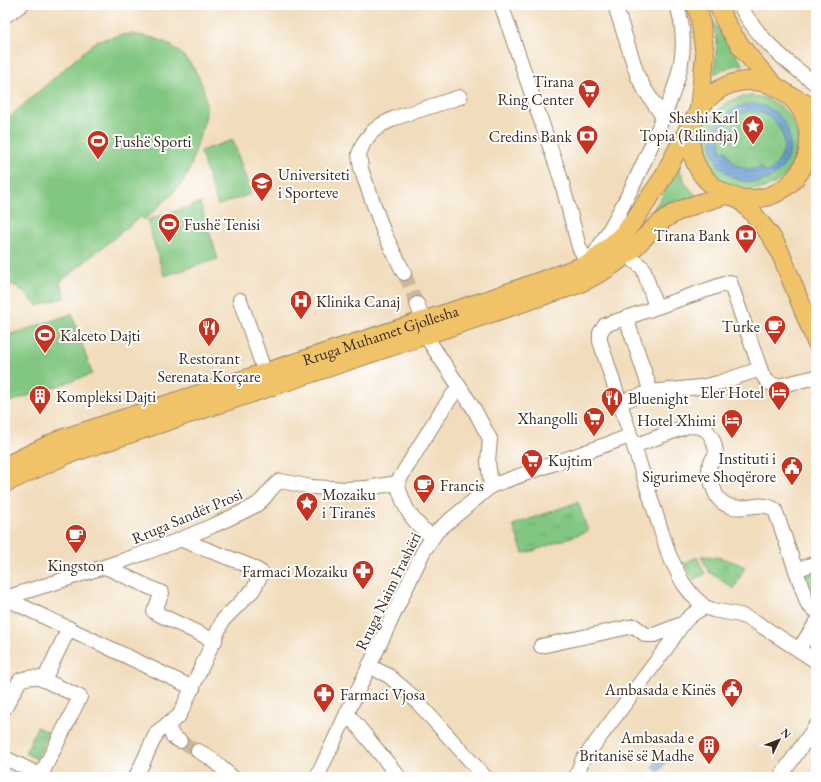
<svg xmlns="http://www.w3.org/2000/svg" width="821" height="782" font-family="'EB Garamond',serif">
<defs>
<pattern id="park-tufts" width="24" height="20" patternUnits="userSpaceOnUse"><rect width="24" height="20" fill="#82c781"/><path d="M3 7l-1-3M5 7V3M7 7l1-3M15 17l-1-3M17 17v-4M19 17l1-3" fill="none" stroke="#6ca269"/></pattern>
<pattern id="water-rules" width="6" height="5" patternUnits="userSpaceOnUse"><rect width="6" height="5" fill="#669dd4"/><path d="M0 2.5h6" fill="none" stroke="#5580ab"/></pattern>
</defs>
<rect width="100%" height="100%" fill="#fff"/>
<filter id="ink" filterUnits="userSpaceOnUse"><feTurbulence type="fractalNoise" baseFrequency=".025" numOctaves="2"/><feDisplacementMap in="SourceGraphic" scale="8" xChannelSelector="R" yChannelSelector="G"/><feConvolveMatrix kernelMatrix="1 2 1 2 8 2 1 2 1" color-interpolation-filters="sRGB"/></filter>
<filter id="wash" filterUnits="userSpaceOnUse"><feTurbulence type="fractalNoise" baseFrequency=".012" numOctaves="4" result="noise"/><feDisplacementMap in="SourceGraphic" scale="16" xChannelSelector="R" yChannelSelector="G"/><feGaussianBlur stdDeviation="0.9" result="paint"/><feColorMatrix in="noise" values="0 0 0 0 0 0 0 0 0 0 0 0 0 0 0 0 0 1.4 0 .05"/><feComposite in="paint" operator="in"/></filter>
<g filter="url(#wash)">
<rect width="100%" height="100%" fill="#f1dcbb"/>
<g fill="#82c781" stroke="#5e7850">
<polygon points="712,19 743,65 732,66 714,74 717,41"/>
<path d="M 133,34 C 142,36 152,37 160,40 C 187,51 207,81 206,110 C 206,121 200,134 197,145 C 194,154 192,165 188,174 C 177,192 159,206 144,220 L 141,216 L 60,282 L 66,297 L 38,306 L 18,287 L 5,282 L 5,121 L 96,41 L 120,35 Z"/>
<circle cx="751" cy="143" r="47"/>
<polygon points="233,140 251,194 218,205 200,151"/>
<polygon points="678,166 686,184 697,197 677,204 646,221 663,195"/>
<polygon points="200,203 218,259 164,276 147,220"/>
<polygon points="72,314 92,374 10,402 5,387 5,336"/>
<polygon points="697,557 705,574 693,580 685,563"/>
</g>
<g fill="url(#park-tufts)" stroke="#5e7850">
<polygon points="578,502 588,531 533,551 523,553 513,525"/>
<path d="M 701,556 C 717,556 731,560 745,567 L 734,589 L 709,572 Z"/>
<polygon points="816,571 816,603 813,601 804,575"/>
<polygon points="37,727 49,733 37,759 25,753"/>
</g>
<g fill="url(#water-rules)" stroke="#506479" fill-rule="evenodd">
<path d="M 751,104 C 806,107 800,186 749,182 C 739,181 729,177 722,169 C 699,143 718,107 751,104 ZM 750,111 C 786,113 797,157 765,173 L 762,167 C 746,173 733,166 726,150 L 721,151 C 717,130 729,114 750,111 Z"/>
<polygon points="662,753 669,757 659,772 652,767"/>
</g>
</g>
<g filter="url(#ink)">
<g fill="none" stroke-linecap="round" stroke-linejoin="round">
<g stroke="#cdb89c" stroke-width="14" stroke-dasharray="14 7" stroke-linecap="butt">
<polyline points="404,273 417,304"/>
<polyline points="180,741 198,751"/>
</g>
<g stroke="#96836c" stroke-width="16">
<g id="minor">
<path d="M 504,5 L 503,10 L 560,176 L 579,247 L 588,264 C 617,221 639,176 658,129 C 668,106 679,81 682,56 C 684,39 682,21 677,5"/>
<polyline points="615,5 638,77 645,90 663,117"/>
<path d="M 740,5 C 756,37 787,63 816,84"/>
<polyline points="5,16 21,5"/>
<polyline points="627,255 643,268 656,307"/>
<polyline points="404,273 384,233 361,169 359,154 364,142 372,132 381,125 395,118 460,97"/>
<polyline points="240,300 265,373"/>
<polyline points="417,304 423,320"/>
<polyline points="626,318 651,392"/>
<polyline points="425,335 474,409 490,439 488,461 491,486"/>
<path d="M 816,377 L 778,386 C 770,385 766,381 762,374 L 730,282 L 605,325 L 600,333 L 600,341 L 669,555 L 683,583 L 693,596 L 705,607 L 713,610 L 740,615 L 754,621 L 816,661"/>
<polyline points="620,402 651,392 700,387 718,383 760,369"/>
<path d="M 634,446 L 688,426 C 703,426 709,429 714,443 C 715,447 717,451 715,455 C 713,460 709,463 709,469 C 708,474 715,494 718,498 C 735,519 760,497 775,510 L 808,605 L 816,611"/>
<polyline points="397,483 438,416 459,386"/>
<path d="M 397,483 C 405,510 410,519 432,537"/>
<polyline points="105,567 162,593 154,612 215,641"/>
<polyline points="796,570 816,563"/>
<path d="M 5,598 C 75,576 145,556 212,526 C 227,519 242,513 256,505 C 266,499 270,487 280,481 L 312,487 L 346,489 L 367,488 L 397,483"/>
<polyline points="5,598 193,688"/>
<polyline points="541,646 634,626 646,635 654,635 682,624"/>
<polyline points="799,649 816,623"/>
<polyline points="369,666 389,676 410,694 485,777"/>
<path d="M 5,708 L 20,680 C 29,677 35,676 44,680"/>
<polyline points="347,713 399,777"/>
<polyline points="167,724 173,737 180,741"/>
<polyline points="198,751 209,757 232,777"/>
<polyline points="5,758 40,775"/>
<polyline points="40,777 80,697 44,680 69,628"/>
<polyline points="136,777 157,732 178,717 181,712 223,620 253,590 262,573 250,566 182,540"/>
<polyline points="317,777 423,552 437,531 491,486 630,436"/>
<path d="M 576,777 L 582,761 L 670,643 C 681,626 686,616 705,607"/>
<polyline points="780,777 816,726"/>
</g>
</g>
<g stroke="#96836c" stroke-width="20">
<g id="major">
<polyline points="696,5 700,17 705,56 699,108"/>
<path d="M 718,5 C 729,36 753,62 775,86"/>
<circle cx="750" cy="140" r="59"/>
<polyline points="791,96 816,109"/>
<polyline points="738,198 751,211 771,236 780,252 816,342"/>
<path id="s1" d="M 5,466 L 61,439 L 496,297 L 588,264 L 608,248 L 624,233 L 637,216 L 662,179 L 692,122"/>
<path d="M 5,483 L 66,455 L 576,285 C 594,277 611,268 626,255 C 642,242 653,225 671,215 C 688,205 708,201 726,195"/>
</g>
</g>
<use href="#minor" stroke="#fff" stroke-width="14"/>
<use href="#major" stroke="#f1c369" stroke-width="18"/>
</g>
</g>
<defs>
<g id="supermarket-pin" transform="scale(1.15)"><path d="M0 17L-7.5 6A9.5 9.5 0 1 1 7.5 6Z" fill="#c8321e" stroke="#fff"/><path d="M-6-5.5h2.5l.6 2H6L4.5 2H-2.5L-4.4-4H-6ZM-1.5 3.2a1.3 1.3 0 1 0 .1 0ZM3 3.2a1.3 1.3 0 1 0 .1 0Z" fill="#fff"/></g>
<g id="sight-pin" transform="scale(1.15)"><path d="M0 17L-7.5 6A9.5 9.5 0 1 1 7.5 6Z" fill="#c8321e" stroke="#fff"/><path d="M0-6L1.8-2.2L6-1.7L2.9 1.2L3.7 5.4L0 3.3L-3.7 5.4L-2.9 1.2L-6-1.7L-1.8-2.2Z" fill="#fff"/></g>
<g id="bank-pin" transform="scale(1.15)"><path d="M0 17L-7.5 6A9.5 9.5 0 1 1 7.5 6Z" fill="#c8321e" stroke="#fff"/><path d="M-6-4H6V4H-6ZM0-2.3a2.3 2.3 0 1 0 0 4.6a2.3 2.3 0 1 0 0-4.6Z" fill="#fff"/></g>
<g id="stadium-pin" transform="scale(1.15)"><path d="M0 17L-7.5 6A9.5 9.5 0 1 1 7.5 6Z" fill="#c8321e" stroke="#fff"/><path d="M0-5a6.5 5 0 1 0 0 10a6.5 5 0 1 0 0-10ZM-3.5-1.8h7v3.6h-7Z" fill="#fff"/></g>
<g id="university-pin" transform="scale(1.15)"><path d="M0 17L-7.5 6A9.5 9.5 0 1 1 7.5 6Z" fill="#c8321e" stroke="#fff"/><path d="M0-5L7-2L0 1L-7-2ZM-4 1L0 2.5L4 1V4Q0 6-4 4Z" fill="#fff"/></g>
<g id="hospital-pin" transform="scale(1.15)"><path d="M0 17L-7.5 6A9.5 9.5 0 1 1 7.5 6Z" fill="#c8321e" stroke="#fff"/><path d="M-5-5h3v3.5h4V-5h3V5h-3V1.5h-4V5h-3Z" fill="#fff"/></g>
<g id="cafe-pin" transform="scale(1.15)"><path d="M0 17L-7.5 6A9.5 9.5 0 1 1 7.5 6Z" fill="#c8321e" stroke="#fff"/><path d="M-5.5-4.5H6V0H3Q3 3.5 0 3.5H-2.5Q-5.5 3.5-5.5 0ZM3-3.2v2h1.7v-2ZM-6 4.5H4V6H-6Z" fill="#fff"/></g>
<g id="restaurant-pin" transform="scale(1.15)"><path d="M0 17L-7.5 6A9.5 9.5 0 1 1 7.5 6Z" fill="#c8321e" stroke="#fff"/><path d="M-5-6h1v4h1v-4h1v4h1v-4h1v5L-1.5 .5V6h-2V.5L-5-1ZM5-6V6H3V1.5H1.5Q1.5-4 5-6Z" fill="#fff"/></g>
<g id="hotel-pin" transform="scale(1.15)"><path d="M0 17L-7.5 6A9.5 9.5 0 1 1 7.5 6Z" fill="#c8321e" stroke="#fff"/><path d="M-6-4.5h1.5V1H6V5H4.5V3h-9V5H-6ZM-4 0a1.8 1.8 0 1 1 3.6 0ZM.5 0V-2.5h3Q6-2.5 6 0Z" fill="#fff"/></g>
<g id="building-pin" transform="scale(1.15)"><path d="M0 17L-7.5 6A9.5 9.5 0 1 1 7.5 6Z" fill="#c8321e" stroke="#fff"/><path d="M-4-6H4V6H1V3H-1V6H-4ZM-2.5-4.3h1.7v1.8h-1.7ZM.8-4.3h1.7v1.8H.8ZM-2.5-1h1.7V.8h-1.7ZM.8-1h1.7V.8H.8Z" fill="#fff"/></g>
<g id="civic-pin" transform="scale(1.15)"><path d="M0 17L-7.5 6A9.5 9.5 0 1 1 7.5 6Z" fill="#c8321e" stroke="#fff"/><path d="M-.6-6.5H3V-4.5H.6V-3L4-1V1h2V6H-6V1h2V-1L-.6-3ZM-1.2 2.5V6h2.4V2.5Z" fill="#fff"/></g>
<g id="pharmacy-pin" transform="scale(1.15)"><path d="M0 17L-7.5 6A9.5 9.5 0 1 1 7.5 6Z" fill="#c8321e" stroke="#fff"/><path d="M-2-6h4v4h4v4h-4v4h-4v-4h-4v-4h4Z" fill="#fff"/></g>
</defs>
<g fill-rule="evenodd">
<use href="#supermarket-pin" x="589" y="90"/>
<use href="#sight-pin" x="753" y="126"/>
<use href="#bank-pin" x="587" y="136"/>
<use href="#stadium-pin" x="98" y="141"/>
<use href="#university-pin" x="262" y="183"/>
<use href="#stadium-pin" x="169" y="224"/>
<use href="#bank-pin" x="746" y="235"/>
<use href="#hospital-pin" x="301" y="301"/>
<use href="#cafe-pin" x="775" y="326"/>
<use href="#restaurant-pin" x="209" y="328"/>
<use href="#stadium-pin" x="45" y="335"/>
<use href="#hotel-pin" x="779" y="392"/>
<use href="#building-pin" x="40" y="396"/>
<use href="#restaurant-pin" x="612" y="398"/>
<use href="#supermarket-pin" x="594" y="418"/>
<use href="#hotel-pin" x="732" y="420"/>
<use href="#supermarket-pin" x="532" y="460"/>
<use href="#civic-pin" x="792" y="467"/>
<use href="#cafe-pin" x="424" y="485"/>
<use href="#sight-pin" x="307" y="503"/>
<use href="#cafe-pin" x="76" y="535"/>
<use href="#pharmacy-pin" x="363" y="571"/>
<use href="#civic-pin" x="732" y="689"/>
<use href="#pharmacy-pin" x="324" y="694"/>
<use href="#building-pin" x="709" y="746"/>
</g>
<g text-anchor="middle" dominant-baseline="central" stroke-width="4" stroke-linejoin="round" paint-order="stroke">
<g font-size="16" fill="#3b2a1e" stroke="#fff" text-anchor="end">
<text x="574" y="81">Tirana<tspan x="574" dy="18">Ring Center</tspan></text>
<text x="738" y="117">Sheshi Karl<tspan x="738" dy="18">Topia (Rilindja)</tspan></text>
<text x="572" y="136">Credins Bank</text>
<text x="114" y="141" text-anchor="start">Fushë Sporti</text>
<text x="278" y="174" text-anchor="start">Universiteti<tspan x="278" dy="18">i Sporteve</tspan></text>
<text x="184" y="224" text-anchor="start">Fushë Tenisi</text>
<text x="730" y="235">Tirana Bank</text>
<text x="316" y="301" text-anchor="start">Klinika Canaj</text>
<text x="760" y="326">Turke</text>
<text x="60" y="335" text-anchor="start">Kalceto Dajti</text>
<text x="209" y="358" text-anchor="middle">Restorant<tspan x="209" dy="18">Serenata Korçare</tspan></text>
<text x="764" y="392">Eler Hotel</text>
<text x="56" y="396" text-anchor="start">Kompleksi Dajti</text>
<text x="628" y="398" text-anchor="start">Bluenight</text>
<text x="578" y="418">Xhangolli</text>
<text x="716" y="420">Hotel Xhimi</text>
<text x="776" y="458">Instituti i<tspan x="776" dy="18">Sigurimeve Shoqërore</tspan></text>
<text x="548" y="460" text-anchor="start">Kujtim</text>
<text x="440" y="485" text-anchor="start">Francis</text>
<text x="322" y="494" text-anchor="start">Mozaiku<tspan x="322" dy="18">i Tiranës</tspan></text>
<text x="76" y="565" text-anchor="middle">Kingston</text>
<text x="348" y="571">Farmaci Mozaiku</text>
<text x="716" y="689">Ambasada e Kinës</text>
<text x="340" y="694" text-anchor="start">Farmaci Vjosa</text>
<text x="694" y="737">Ambasada e<tspan x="694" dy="18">Britanisë së Madhe</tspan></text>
</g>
<g font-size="16" fill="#3b2a1e" stroke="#fff">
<text stroke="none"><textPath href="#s1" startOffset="398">Rruga Muhamet Gjollesha</textPath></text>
<text transform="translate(187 516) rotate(-23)">Rruga Sandër Prosi</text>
<text transform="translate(388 591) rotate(-64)">Rruga Naim Frashëri</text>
</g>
</g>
<rect width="821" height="782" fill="none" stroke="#fff" stroke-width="20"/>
<g transform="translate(779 740) rotate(47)" stroke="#ffffff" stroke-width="3" paint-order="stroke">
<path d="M0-3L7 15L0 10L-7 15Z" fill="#3b2a1e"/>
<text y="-6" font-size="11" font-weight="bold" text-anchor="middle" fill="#3b2a1e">N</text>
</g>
</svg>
